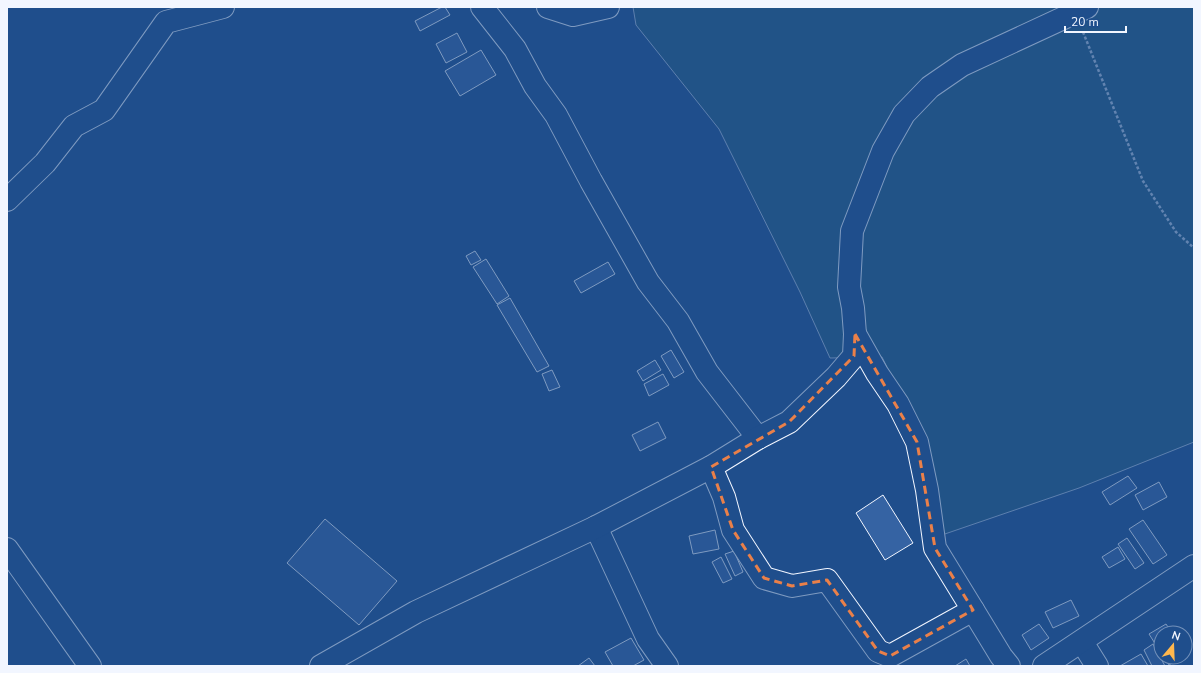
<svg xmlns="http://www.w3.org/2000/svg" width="1201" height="673" font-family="'Nunito Sans',sans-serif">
<rect width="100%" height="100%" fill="#1f4e8c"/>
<polygon fill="#245a82" stroke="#a8bbd7" points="633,7 1194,7 1194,442 1079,488 939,536 902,398 882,357 830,358 800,292 719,129 636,25"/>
<g fill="#3563a3" stroke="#f2f6ff">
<polygon points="442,7 445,7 450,15 420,31 415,21"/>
<polygon points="457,33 467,52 446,63 436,44"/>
<polygon points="481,50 496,75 460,96 445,71"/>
<polygon points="475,251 481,260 471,265 466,256"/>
<polygon points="486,259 509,296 497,304 473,267"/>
<polygon points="608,262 615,274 581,293 574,281"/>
<polygon points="510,298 549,366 537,372 497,305"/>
<polygon points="671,350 684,372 674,378 661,356"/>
<polygon points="655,360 661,370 643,381 637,371"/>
<polygon points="552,370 560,387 549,391 542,374"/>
<polygon points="663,374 669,385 649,396 644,384"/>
<polygon points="658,422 666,438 640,451 632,435"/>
<polygon points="1128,476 1137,488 1110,505 1102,492"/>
<polygon points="1159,482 1167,497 1143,510 1135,495"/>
<polygon points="883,495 913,543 885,560 856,513"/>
<polygon points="325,519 397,581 359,625 287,563"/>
<polygon points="1143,520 1167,555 1153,564 1129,529"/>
<polygon points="715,530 719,549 693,554 689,536"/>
<polygon points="1127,538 1144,563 1135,569 1118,544"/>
<polygon points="1118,547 1125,559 1109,568 1102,557"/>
<polygon points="734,551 743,572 735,576 725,554"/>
<polygon points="721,557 732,579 723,583 712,562"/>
<polygon points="1071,600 1079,616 1053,628 1045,612"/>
<polygon points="1039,624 1049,638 1031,650 1022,635"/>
<polygon points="1166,624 1172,633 1161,633 1161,653 1149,634"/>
<polygon points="631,638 644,660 633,666 613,666 605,652"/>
<polygon points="1153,644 1165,666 1152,666 1144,650"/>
<polygon points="1141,654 1148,666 1120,666"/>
<polygon points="1163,657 1182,657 1169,665"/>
<polygon points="589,658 595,666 578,666"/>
<polygon points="966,659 970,666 955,666"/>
</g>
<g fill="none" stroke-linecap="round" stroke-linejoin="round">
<g stroke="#f2f6ff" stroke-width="24">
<g id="minor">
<polyline points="482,7 515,49 535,86 556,115 591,181 648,282 678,321 707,372 758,438"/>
<polyline points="548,7 573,15 608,7"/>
<polyline points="7,200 45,163 74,126 104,110 166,22 223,7"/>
<polyline points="855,334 877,373 898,404 917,442 927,490 935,548 973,610"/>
<polyline points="711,467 724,497 733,530 764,578 792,586 827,580 878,651 890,656 973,610 1001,656 1009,666"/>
<polyline points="596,527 648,639 667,666"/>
<polyline points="7,549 90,666"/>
<polyline points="1082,642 1097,666"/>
<polyline points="321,666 416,612 596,527 711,467 758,438 789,422 836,377 854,356 855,334 853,308 849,287 852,231 883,151 904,114 930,87 962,65 1087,7"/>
<polyline points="1044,666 1194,566"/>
</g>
</g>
<polyline stroke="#b3c4dc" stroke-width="2.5" stroke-dasharray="3 2" stroke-linecap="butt" points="1083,32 1143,181 1176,232 1194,248"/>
<use href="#minor" stroke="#1f4e8c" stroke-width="22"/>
</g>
<path d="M0 0H1201V673H0ZM 855,334 L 917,442 L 935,548 L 973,610 L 890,656 L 878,651 L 827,580 L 792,586 L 764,578 L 733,530 L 711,467 L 789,422 L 854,356 Z" fill="#1f4e8c" fill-opacity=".55" fill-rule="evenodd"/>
<path fill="none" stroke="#ea8049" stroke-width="3" stroke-dasharray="8 5" stroke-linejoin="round" d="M 855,334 L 917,442 L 935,548 L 973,610 L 890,656 L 878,651 L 827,580 L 792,586 L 764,578 L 733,530 L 711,467 L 789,422 L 854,356 Z"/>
<rect width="1201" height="673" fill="none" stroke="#f2f6ff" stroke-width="16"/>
<g transform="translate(1173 645) rotate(19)"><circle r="19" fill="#1f4e8c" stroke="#7391ba"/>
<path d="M0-3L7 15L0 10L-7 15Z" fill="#ffb74d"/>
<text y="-6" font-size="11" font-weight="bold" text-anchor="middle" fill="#f2f6ff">N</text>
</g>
<path d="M1065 26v6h61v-6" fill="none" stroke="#f2f6ff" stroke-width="2"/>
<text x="1071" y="26" font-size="12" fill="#f2f6ff" stroke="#1f4e8c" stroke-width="3" paint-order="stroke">20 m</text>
</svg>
